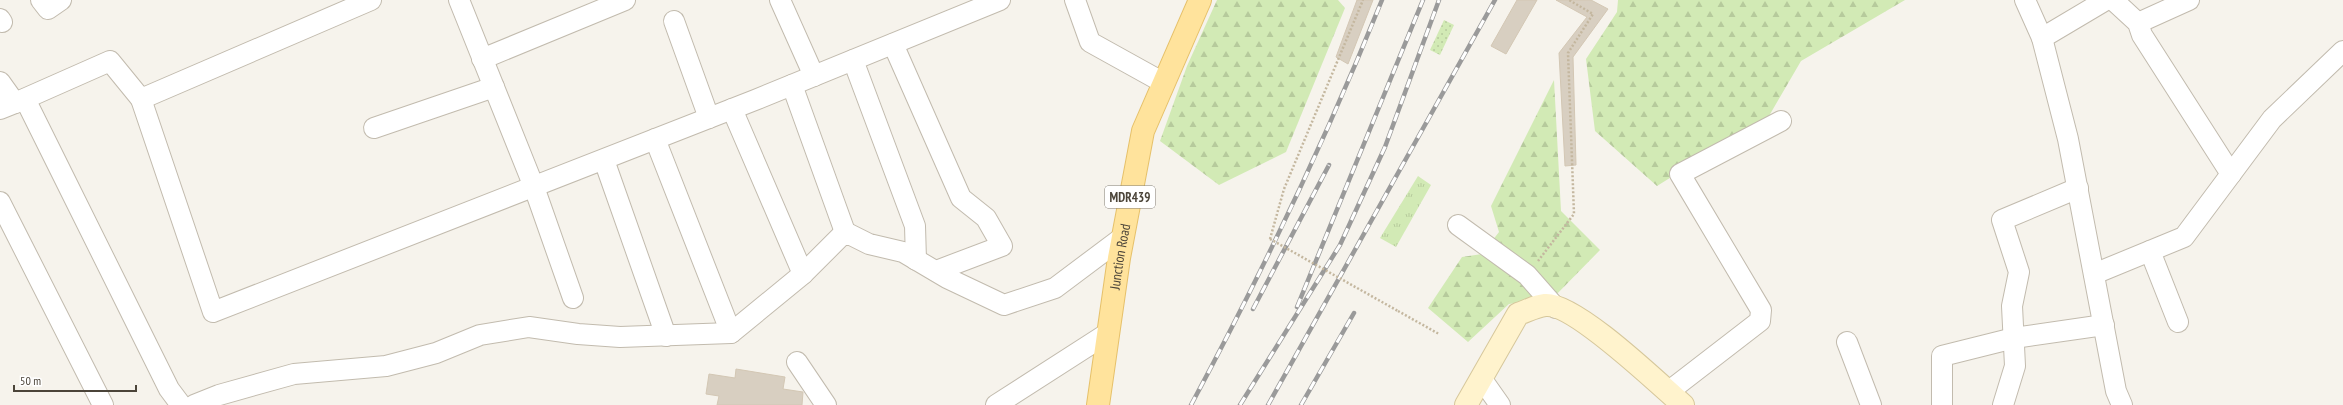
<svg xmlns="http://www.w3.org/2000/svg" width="2343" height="405" font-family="'PT Sans Narrow',sans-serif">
<defs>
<pattern id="grass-tufts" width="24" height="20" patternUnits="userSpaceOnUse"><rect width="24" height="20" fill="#d2eab5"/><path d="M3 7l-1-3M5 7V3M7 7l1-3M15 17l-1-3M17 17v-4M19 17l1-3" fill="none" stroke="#b6ca9c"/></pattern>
<pattern id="forest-firs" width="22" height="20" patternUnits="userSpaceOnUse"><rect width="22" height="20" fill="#d2eab5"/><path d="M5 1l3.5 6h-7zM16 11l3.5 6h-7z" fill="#b6ca9c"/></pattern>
<pattern id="garden-dots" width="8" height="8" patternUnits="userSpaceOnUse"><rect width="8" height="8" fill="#d2eab5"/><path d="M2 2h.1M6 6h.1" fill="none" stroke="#b6ca9c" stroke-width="1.8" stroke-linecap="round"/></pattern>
</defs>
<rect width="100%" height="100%" fill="#f6f3ec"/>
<polygon fill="url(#grass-tufts)" points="1418,176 1431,185 1396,247 1380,238"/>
<g fill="url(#forest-firs)">
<polygon points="1217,0 1338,0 1345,8 1286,152 1219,185 1160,141 1187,66"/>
<polygon points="1618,0 1905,0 1801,61 1769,116 1657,186 1595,131 1586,59 1617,12"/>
<polygon points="1554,80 1561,211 1600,250 1553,298 1509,304 1468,342 1428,308 1462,257 1482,254 1499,232 1491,206"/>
</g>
<polygon fill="url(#garden-dots)" points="1444,20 1454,25 1440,55 1430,50"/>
<g fill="#d8cfc1" stroke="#d3c7b4">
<polygon points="1357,0 1373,0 1348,64 1336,57"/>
<polygon points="1517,0 1537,0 1506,54 1491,46"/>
<polygon points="1556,0 1591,0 1608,9 1573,57 1576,165 1565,166 1559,53 1587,17"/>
<polygon points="736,369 785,377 783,389 803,392 802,405 717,405 719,396 706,394 709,374 735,378"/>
</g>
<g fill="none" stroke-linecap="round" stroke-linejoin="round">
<g stroke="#c2bbae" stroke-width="22">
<g id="street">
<polyline points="41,0 48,9 61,0"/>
<polyline points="459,0 534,187 573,298"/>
<polyline points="780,0 814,76"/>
<polyline points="1075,0 1090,42 1164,83"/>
<polyline points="2025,0 2042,38 2106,0"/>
<polyline points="2113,0 2138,23 2142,35 2231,174"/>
<polyline points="0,19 2,22"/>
<polyline points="674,21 709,118"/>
<polyline points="2138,23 2189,0"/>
<polyline points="2042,38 2068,139 2116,391 2122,405"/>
<polyline points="893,44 961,198 986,218 1002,246 936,271"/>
<polyline points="482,59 625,0"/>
<polyline points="853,60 915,226 916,260"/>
<polyline points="0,82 15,103 0,109"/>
<polyline points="792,85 845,232"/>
<polyline points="25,99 169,389 181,405"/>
<polyline points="141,99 213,312 755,100 1000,0"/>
<polyline points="15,103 110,61 141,99 371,0"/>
<polyline points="732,109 803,274"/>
<polyline points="374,128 494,87"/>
<polyline points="655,139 731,333"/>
<polyline points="604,160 666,336"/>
<polyline points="0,202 103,405"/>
<polyline points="1458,225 1527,275 1556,308"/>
<polyline points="2150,251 2178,322"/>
<polyline points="2094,274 2184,237 2272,119 2343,51"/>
<polyline points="1847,342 1871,405"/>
<polyline points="797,362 826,405"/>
<polyline points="1481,378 1500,405"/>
<polyline points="1668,392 1760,321 1761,310 1680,174 1781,121"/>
<polyline points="194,405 219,395 294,374 386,366 436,353 480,335 529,327 578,334 620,337 731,333 803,274 845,232 869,244 903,252 947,278 1004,305 1055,288 1123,237"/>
<polyline points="996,405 1108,333"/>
<polyline points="1942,405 1942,356 2014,338 2104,325"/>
<polyline points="2003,405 2015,366 2012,306 2019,272 2002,220 2078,188"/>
</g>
</g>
<g stroke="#d6c79b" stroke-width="24">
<path id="secondary" d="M 1466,405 L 1518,314 C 1527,311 1536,306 1545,305 C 1574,302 1659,384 1683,405"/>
</g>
<g stroke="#e6c16a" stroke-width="24">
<g id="primary">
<path id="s1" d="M 1098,405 L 1119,258 L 1143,131 L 1200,0"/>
</g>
</g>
<g stroke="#c4b79f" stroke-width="2.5" stroke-dasharray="2 2" stroke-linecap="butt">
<polyline points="1270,239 1284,189 1363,0"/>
<polyline points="1538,261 1574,214 1568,53 1593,14 1569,0"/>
<polyline points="1398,311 1439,334"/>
</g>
<use href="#street" stroke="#fff" stroke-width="20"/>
<use href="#secondary" stroke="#fff3cd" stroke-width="22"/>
<use href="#primary" stroke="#ffe39c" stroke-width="22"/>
<g stroke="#9a9a9a" stroke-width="4.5">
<g id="rail">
<polyline points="1297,307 1423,0"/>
<polyline points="1253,309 1329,165"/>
<path d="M 1191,405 C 1262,273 1326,139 1382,0"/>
<polyline points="1240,405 1340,245 1385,147 1439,0"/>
<polyline points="1268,405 1495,0"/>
<polyline points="1301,405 1354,313"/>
</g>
</g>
<use href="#rail" stroke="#fff" stroke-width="3" stroke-dasharray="9" stroke-linecap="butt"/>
<polyline stroke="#c4b79f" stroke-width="2.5" stroke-dasharray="2 2" stroke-linecap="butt" points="1270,239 1398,311"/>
</g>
<g text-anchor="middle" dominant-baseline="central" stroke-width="4" stroke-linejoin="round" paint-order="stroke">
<rect fill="#fff" stroke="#817c74" stroke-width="1" x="1105" y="186" width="50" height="22" rx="3"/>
<g font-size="13" font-weight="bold" fill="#4b4439">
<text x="1130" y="197">MDR439</text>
</g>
<g font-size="14" fill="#4b4439" stroke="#fff">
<text stroke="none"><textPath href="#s1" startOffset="150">Junction Road</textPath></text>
</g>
</g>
<path d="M14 385v6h122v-6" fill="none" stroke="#4b4439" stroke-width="2"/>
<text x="20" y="385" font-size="12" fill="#4b4439" stroke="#ffffff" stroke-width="3" paint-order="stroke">50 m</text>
</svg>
